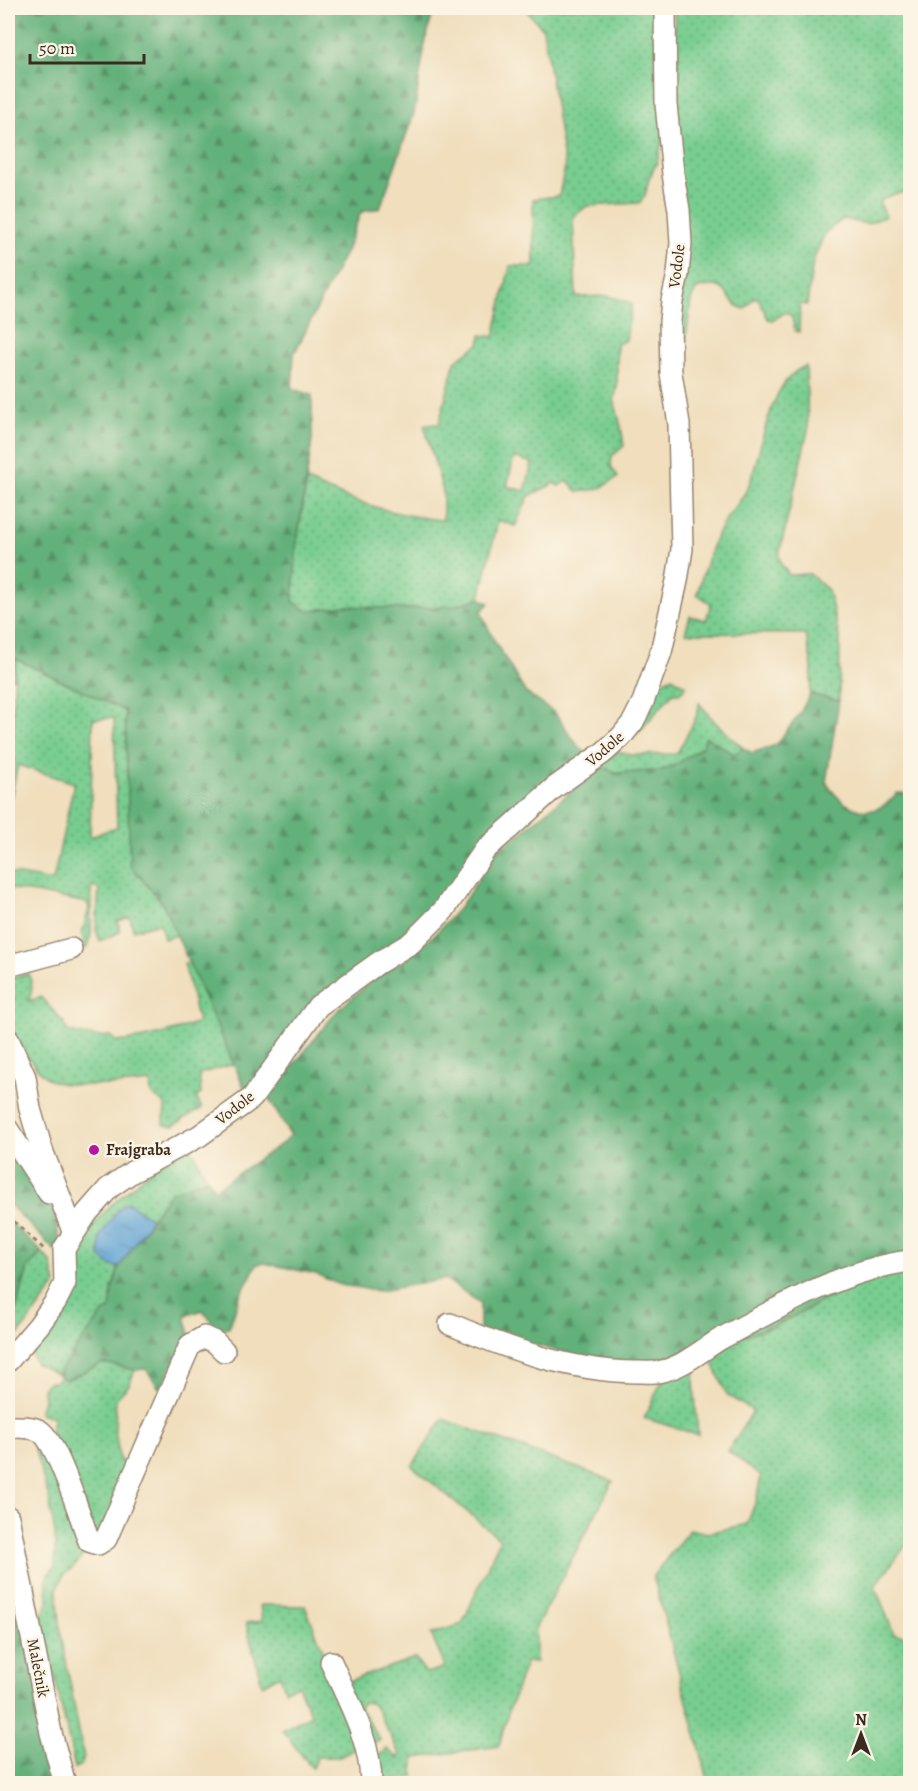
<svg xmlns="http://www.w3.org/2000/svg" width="918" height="1791" font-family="Alegreya,serif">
<defs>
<pattern id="grass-dots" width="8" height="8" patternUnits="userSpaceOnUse" patternTransform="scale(1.5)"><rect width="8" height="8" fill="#78cd90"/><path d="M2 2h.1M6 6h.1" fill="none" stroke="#64a775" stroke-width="1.8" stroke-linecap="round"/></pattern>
<pattern id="forest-firs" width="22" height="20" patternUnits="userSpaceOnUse" patternTransform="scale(1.5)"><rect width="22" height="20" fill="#62b07a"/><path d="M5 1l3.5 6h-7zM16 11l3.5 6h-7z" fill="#528f63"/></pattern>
<pattern id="water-ripples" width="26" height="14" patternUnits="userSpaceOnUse" patternTransform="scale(1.5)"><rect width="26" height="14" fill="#62a4d6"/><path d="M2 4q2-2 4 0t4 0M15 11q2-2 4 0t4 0" fill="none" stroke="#5286ad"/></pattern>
</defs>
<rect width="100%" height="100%" fill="#fcf5e5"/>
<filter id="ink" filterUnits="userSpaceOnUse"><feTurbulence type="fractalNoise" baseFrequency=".0167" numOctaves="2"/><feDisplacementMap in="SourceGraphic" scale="12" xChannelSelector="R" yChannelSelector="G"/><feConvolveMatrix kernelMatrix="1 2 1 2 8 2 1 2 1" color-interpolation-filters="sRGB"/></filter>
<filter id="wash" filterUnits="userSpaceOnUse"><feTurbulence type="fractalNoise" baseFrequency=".008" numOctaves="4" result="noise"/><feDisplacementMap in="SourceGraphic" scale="24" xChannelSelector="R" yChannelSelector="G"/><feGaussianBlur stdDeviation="1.35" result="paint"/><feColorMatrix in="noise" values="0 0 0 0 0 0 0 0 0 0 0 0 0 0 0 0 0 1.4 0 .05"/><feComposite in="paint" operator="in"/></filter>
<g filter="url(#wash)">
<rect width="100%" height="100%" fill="#f0debd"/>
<g fill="url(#grass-dots)" stroke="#5a7c57" stroke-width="1.5" fill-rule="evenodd">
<path d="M 524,8 L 662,8 L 663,139 L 657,162 L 649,179 L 645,196 L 639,203 L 587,206 L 573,217 L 576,297 L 608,296 L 632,303 L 626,340 L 617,344 L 617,388 L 614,399 L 621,427 L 624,446 L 612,456 L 611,466 L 618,477 L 599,489 L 578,492 L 568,481 L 558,486 L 555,483 L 529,496 L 515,526 L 498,520 L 480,598 L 454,606 L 404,609 L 346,606 L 308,611 L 293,602 L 296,548 L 307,481 C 350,501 396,516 443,520 L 443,491 L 424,425 L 439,424 L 455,361 L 479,344 L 481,335 L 494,337 L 510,266 L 534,266 L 533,199 L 559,196 L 565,167 L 543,29 ZM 514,457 L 532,463 L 525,491 L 507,486 Z"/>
<path d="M 674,8 L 910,8 L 910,192 L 894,194 L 879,201 L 886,216 L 867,224 L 843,219 L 825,233 L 813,261 L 807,305 L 800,304 L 799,332 L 795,331 L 792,317 L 786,312 L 773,320 L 768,319 L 758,298 L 754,298 L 745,309 C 722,303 733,277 696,289 L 691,300 L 684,353 L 680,353 L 673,95 L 677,65 Z"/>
<path d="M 806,366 L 808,430 L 779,555 L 781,564 L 789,575 L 810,574 L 828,590 L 840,640 L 839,701 C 829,698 820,697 810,694 L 812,667 L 806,634 L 685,633 L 690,616 L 706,620 L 711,604 L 697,594 C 704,572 709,548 720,529 C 728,514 741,502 748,487 C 762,456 767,379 806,366 Z"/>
<path d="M 16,659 L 125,711 L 130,866 L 162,902 L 177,935 L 164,939 L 160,923 L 133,930 L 130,917 L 118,921 L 120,932 L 100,941 L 96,930 L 99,889 L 91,887 L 91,934 L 87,948 L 84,948 L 82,933 L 89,909 L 87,903 L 8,888 L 8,873 L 53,881 L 74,783 L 18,765 L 8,810 L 8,770 ZM 114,718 L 117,827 L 90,837 L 93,719 Z"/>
<polygon points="672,677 686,686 680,693 673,693 639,732 633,733 659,683"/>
<path d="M 699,703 L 715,722 L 743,748 L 734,754 L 706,737 L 702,747 L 675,765 L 659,771 L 614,773 L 602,766 L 618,751 L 631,755 L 677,754 C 684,738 698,720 699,703 Z"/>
<path d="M 189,962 L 234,1064 L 199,1074 L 201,1094 L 196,1098 L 202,1108 L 173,1126 L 164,1125 L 165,1104 L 151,1094 L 150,1082 C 129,1085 71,1088 52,1081 C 38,1075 9,1033 8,1017 C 6,1005 8,992 8,980 L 29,973 L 32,988 L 29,1001 L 41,997 L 64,1023 L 67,1031 C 82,1036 94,1038 110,1036 L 117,1042 C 144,1039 172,1033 198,1022 L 184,963 Z"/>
<polygon points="191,1148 207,1178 170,1193 151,1219 128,1202 111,1266 119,1267 112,1290 110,1310 104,1313 57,1374 36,1364 31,1354 54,1329 72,1296 80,1249 90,1229 110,1206 157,1165"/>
<polygon points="42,1252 51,1262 56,1284 9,1348 9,1333 28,1268"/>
<polygon points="910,1256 910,1540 875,1586 894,1634 910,1637 910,1664 900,1701 910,1707 910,1769 903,1783 709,1783 653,1576 690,1529 707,1533 747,1524 756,1501 761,1476 728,1451 753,1411 727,1395 707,1350 714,1344 772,1327"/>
<polygon points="696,1358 694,1381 698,1435 644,1418 665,1374"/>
<polygon points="104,1363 135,1370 129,1385 116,1399 115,1430 120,1461 135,1465 99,1541 50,1432 54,1417 39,1413 44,1397 42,1388 48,1382 56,1382 60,1376 66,1380"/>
<polygon points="443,1419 613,1481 536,1627 536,1662 526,1662 508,1713 499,1746 414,1758 413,1777 376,1783 374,1760 387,1749 398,1758 400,1754 376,1709 371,1703 364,1703 359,1707 380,1740 371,1744 343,1683 415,1658 426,1673 445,1667 431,1634 462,1624 500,1539 412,1466"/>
<path d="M 30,1434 L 37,1434 L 86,1550 L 77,1564 L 64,1575 L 57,1589 L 61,1634 L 84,1758 L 81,1765 L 75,1768 L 41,1615 C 58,1596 36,1586 55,1566 L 55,1535 L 49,1498 Z"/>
<polygon points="260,1605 305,1606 362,1745 340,1757 317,1757 312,1768 282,1730 311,1715 298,1685 285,1690 280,1675 262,1685 246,1623 262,1621"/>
</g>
<g fill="url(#forest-firs)" stroke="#4e6d4c" stroke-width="1.5">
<polygon points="8,8 434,8 425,43 414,113 380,208 361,212 346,251 294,354 292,389 312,395 312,441 296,548 293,601 308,611 346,606 404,609 453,606 480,598 489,603 481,612 493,638 525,692 555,713 578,746 590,755 433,915 332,996 248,1096 162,902 130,866 125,711 16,659 14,679 8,677"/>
<path d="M 810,694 C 820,697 829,698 839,701 L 826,782 C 844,811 873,823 897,793 L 910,794 L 910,1256 L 772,1327 L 714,1344 L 675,1363 L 624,1368 L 480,1331 L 480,1303 L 445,1279 L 380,1291 L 340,1285 L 316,1274 L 264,1263 L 257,1264 L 239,1298 L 229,1328 L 218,1331 L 203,1310 L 185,1316 L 190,1334 L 160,1389 L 146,1369 L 135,1370 L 104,1363 L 66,1380 L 57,1374 L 104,1312 L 110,1310 L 112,1290 L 119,1267 L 170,1193 L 207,1178 L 215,1189 L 284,1142 L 290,1135 L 268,1097 L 336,1012 L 373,979 L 404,960 L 436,933 L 460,907 L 496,853 L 602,766 L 614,773 L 659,771 L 675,765 L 702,747 L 706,737 L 734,754 L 743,748 L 752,753 L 776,745 L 799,715 Z"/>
<polygon points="8,1140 53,1208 61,1247 55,1251 8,1203"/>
<polygon points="8,1220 42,1252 28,1268 9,1333 9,1348 8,1350"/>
<polygon points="20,1605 62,1783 8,1784 8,1612"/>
</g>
<polygon fill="url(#water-ripples)" stroke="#4e677a" stroke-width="1.5" points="128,1202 151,1219 119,1267 111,1266 100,1257 100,1236 119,1208"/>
</g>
<g filter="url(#ink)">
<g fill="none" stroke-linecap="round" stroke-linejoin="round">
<g stroke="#96846e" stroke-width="24">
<g id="minor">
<polyline points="8,966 71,949"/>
<polyline points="8,1039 25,1077 30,1109 42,1150 73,1231"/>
<polyline points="8,1130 49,1193"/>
<path d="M 450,1324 C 508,1349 571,1371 635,1372 C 643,1372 654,1373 662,1371 C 683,1367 703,1349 722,1338 C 779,1307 845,1269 910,1261"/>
<polyline points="8,1361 39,1325 56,1301 65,1283 64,1249 87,1213 109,1188 132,1172 199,1136 252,1098 318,1006 378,963 411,943 443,911 485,850 554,788 603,753 621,737 633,722 643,702 661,652 677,581 682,549 679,424 671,373 670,321 672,301 678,274 681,243 679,210 673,174 666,104 665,8"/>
<path d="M 8,1427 C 17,1427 31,1426 40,1431 C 58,1443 80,1517 89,1541 L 98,1544 L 106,1539 L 190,1345 L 204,1337 L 215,1342 L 224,1351"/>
<polyline points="8,1517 51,1733 65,1784"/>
<path d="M 331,1662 C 348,1701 371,1740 371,1784"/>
</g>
</g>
<g stroke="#96846e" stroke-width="3" stroke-dasharray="4.5 4.5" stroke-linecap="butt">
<polyline points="120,1151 136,1148"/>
<polyline points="8,1214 11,1219 46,1251"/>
</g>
<use href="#minor" stroke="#fff" stroke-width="21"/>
</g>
</g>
<circle fill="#b5179e" stroke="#fcf5e5" stroke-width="2" cx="94" cy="1150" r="6"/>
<g text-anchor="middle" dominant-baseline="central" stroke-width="5" stroke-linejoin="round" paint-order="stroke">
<g font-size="16" fill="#3b2a1e" stroke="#fcf5e5">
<text transform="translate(677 266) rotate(-83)">Vodole</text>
<text transform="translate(605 749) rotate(-41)">Vodole</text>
<text transform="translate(235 1108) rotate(-38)">Vodole</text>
<text transform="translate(38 1668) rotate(79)">Malečnik</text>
</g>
<g font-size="16" font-weight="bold" fill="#3b2a1e" stroke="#fcf5e5" text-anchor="start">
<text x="106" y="1150">Frajgraba</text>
</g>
</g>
<rect width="918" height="1791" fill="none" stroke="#fcf5e5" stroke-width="30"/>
<g transform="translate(861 1734)" stroke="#fcf5e5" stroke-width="4.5" paint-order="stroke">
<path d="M0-4.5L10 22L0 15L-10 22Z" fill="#3b2a1e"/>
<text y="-9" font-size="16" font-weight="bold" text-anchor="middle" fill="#3b2a1e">N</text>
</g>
<path d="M30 54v9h114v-9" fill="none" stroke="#3b2a1e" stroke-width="3"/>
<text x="39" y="54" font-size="18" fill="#3b2a1e" stroke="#fcf5e5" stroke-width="4.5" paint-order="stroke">50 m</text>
</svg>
